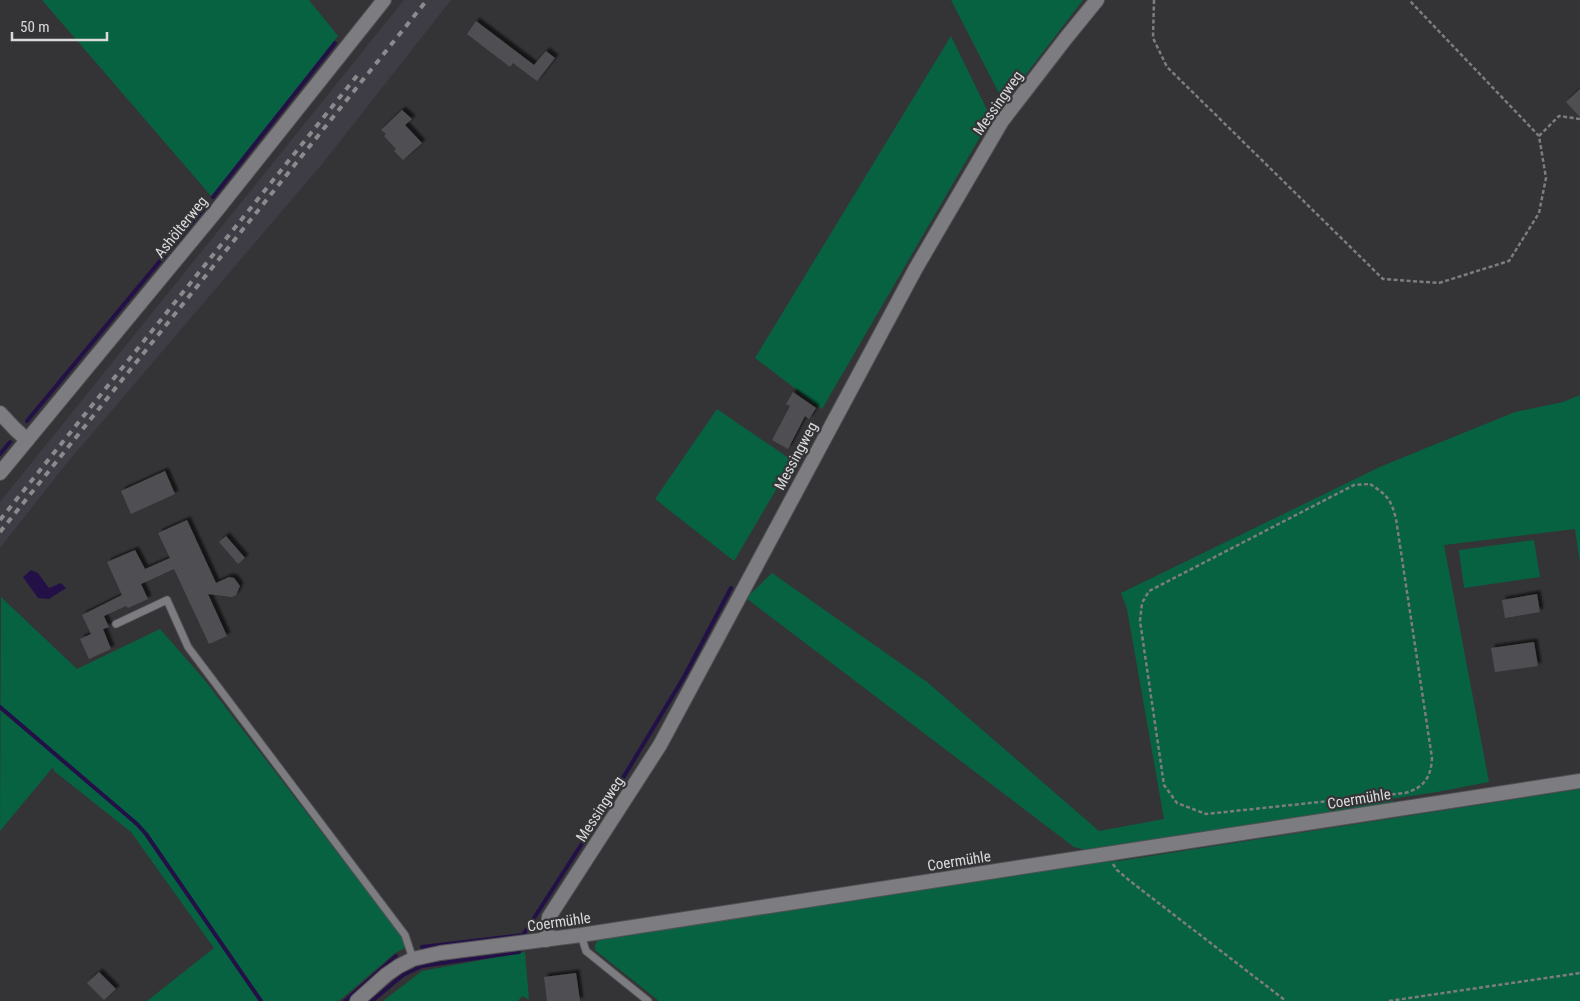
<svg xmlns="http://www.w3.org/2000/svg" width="1580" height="1001" font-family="'Roboto Condensed',sans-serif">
<defs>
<filter id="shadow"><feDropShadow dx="3.5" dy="-3.5" stdDeviation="1" flood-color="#0009"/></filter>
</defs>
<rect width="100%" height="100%" fill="#343437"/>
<polygon fill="#3e3d46" points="404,0 451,0 323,163 67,463 0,548 0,502"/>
<g fill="#076242">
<polygon points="42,0 309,0 338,36 212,197"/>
<polygon points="951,0 1083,0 1004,103"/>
<polygon points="951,36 991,118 822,409 755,358"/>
<polygon points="1580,395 1580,563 1575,529 1444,545 1489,782 1437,792 1391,799 1400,809 1107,855 1074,847 746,598 772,573 927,682 1099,831 1164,819 1127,609 1121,593 1382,466 1515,412 1563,402"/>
<polygon points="717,409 793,461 734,561 655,499"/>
<polygon points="1534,540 1540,577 1464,588 1459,550"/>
<polygon points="1,597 77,669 160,629 203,678 409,946 395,953 339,1001 147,1001 214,948 131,832 54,771 53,767 0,831"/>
<polygon points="1580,789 1580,1001 659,1001 595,950 595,945 598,939 1090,862 1119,861"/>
<polygon points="525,952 529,1000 522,996 518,1001 383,1001 422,971"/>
</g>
<polygon fill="#231047" points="31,570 38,573 49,588 61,583 66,588 49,599 38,598 23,577"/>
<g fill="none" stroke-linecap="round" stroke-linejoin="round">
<g stroke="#231047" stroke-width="4">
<polyline points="213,197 335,43"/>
<polyline points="27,421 204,208"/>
<polyline points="0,454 10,442"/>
<polyline points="0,707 137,824 146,834 261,1001"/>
<polyline points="422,947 523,935 603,811 684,677 731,588"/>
<polyline points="345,1001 396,956"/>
<polyline points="372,1001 403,975 422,966 519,952"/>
</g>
</g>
<g fill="#504f53" filter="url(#shadow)">
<polygon points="476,21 534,65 546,51 555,58 537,81 513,63 510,67 467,34"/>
<polygon points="1580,89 1580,117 1566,102"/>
<polygon points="402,110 412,119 405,125 422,143 403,160 394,151 396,149 384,136 386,134 381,130"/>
<polygon points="793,392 816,408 809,419 805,416 788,449 772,440 790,406 786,404"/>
<polygon points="165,471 175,494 131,514 121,491"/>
<polygon points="187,520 216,583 229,577 234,578 240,586 236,595 232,597 208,594 227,636 209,644 174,569 141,584 148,599 128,608 126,606 104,616 102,612 109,627 103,629 111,649 89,659 80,639 91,634 82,615 122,595 107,562 135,550 145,569 170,558 158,533"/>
<polygon points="226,536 245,558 238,564 219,542"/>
<polygon points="1537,594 1540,612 1505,618 1502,600"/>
<polygon points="1534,642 1538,666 1495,672 1491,648"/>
<polygon points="99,972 116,989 104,1000 87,983"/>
<polygon points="576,973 580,1001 547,1001 544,977"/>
</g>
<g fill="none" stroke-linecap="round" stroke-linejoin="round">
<g stroke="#515054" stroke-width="9">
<g id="lane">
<polyline points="116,624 167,600 188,647 405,935 413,959"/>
<polyline points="581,935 586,951 648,1001"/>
</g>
</g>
<g stroke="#515054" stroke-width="16">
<g id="street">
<polyline points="0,413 15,429 27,440"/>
<polyline points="0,473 217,210 384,0"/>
<polyline points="546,940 549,917 660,745 916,268 1002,121 1066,38 1097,0"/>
<polyline points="357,1001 386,975 399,966 413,959 440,953 581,935 1580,781"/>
</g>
</g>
<g stroke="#7d7d7f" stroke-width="2.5" stroke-dasharray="4 2.5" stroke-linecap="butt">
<polyline points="1154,0 1153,38 1167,67 1383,279 1439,283 1509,261 1539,213 1546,178 1539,136 1409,0"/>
<polyline points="1539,136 1559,116 1580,119"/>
<path d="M 1370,484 C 1387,495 1391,499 1396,519 L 1432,758 C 1431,777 1424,788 1405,793 L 1206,814 L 1177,803 L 1164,785 L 1140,621 L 1142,603 L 1149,591 L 1354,485 Z"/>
<polyline points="1113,864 1117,870 1130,881 1286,1001"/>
<polyline points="1389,1001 1580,973"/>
</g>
<use href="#lane" stroke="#7d7c80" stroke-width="7"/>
<use href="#street" stroke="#7d7c80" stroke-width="14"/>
<g stroke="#8b8a8d" stroke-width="4" stroke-dasharray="6 6" stroke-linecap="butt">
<polyline points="0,520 360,72"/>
<polyline points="0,532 427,0"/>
</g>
</g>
<g text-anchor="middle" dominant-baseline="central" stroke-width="4.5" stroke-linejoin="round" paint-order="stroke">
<g font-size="15" fill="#dbdadc" stroke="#343437">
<text transform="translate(998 103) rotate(-55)">Messingweg</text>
<text transform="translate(181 227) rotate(-51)">Ashölterweg</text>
<text transform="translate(796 456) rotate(-62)">Messingweg</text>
<text transform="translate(1359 799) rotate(-9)">Coermühle</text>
<text transform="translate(600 809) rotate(-57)">Messingweg</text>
<text transform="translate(959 861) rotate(-9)">Coermühle</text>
<text transform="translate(559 922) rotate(-8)">Coermühle</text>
</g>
</g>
<path d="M12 32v8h95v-8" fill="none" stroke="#dbdadc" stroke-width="2.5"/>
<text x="20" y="32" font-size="15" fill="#dbdadc" stroke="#343437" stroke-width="4" paint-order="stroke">50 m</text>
</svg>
